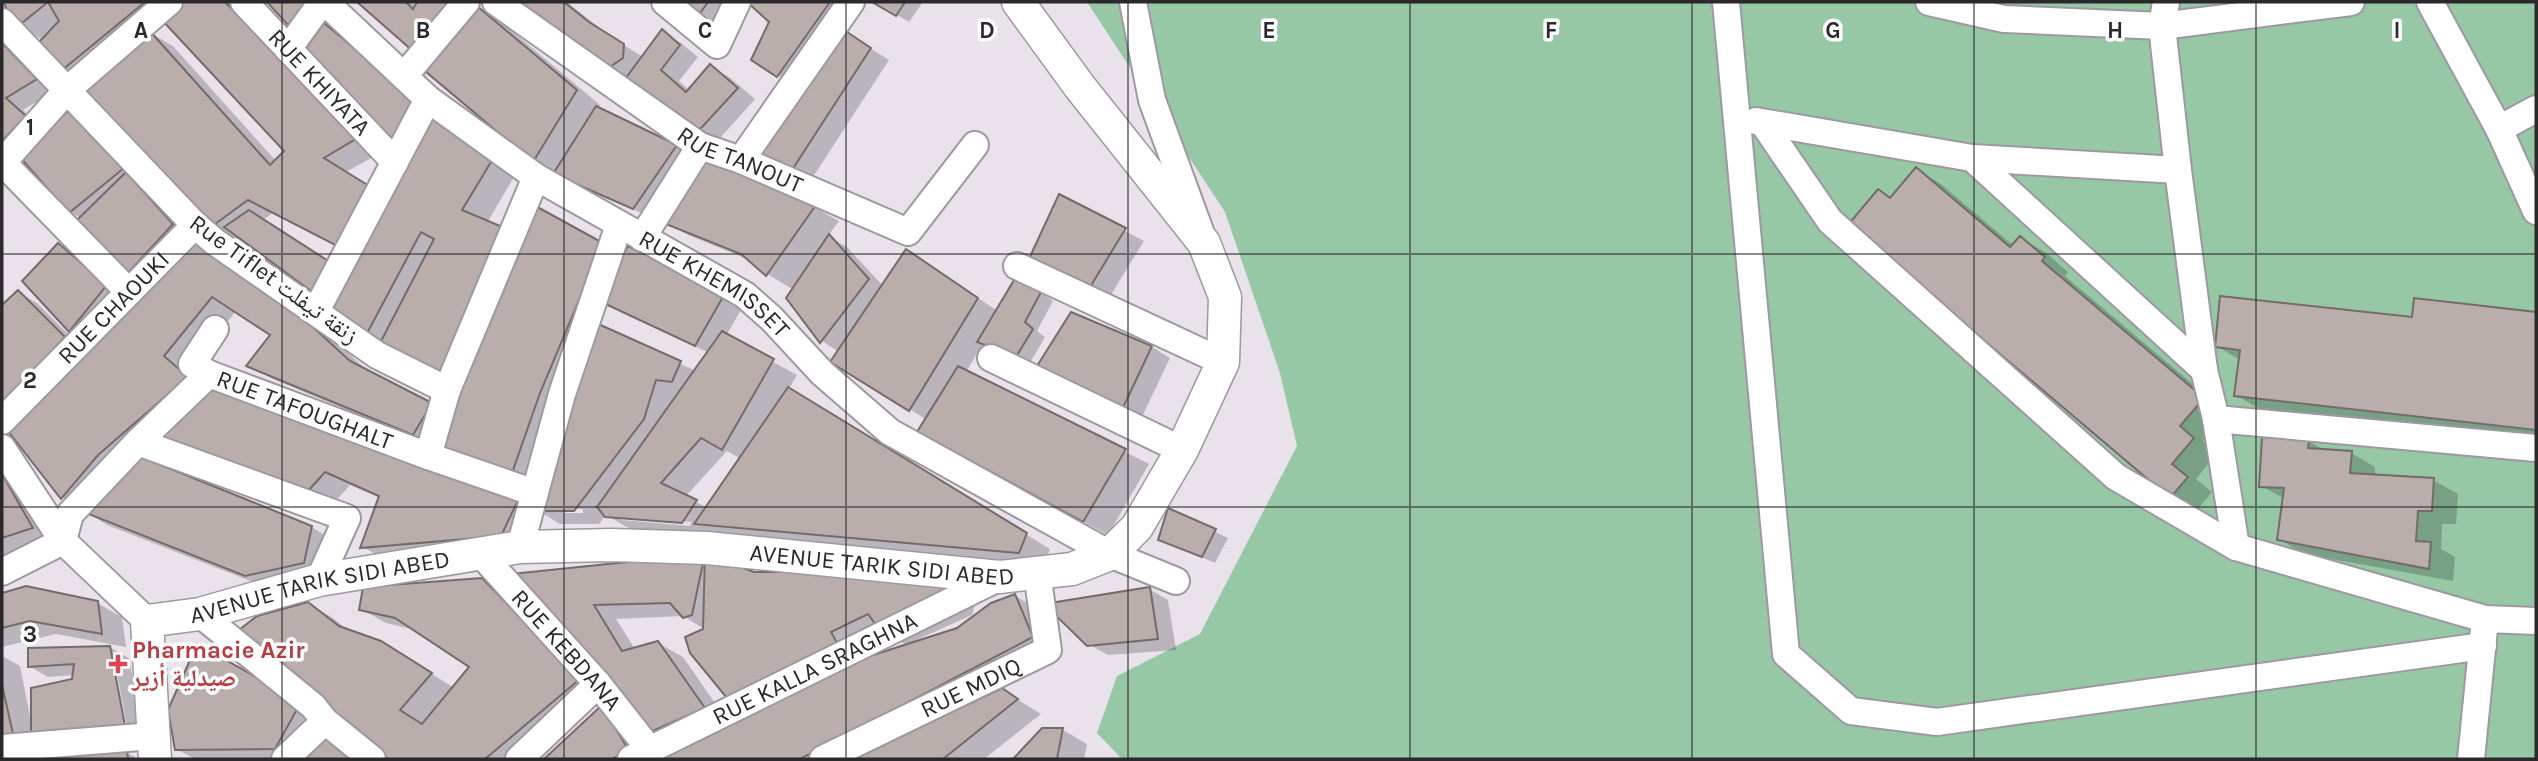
<svg xmlns="http://www.w3.org/2000/svg" width="2538" height="761" font-family="Karla,'Noto Naskh Arabic',sans-serif">
<rect width="100%" height="100%" fill="#e9e2eb"/>
<polygon fill="#96c8a6" points="1087,2 2536,2 2536,759 1122,759 1097,733 1117,676 1200,634 1297,446 1280,373 1225,212"/>
<g fill="#0003" fill-rule="evenodd">
<path d="M 5,2 L 233,2 L 382,152 L 346,172 L 385,197 L 389,143 L 315,39 L 289,24 L 269,2 L 344,2 L 324,25 L 343,37 L 514,177 L 487,223 L 505,230 L 624,257 L 723,297 L 742,308 L 726,336 L 797,375 L 789,389 L 1050,549 L 1043,566 L 720,537 L 710,531 L 707,536 L 632,530 L 606,515 L 599,524 L 560,524 L 542,513 L 525,549 L 387,561 L 363,547 L 380,498 L 350,485 L 334,503 L 137,457 L 311,527 L 336,541 L 328,577 L 271,589 L 107,525 L 62,497 L 2,413 L 2,307 L 18,292 L 37,303 L 82,348 L 198,236 L 304,313 L 370,373 L 431,404 L 460,389 L 366,335 L 332,302 L 240,237 L 237,239 L 212,225 L 62,69 L 43,40 L 18,25 ZM 164,20 L 286,151 L 276,161 L 173,46 L 149,32 ZM 274,212 L 356,255 L 346,274 L 263,220 ZM 608,304 L 618,310 L 709,353 L 696,371 L 598,326 ZM 236,311 L 272,335 L 249,365 L 273,379 L 438,448 L 537,486 L 210,391 L 188,371 ZM 727,451 L 741,459 L 707,508 L 686,496 ZM 563,509 L 583,509 L 583,513 L 563,513 ZM 624,517 L 691,522 L 690,526 L 621,520 Z"/>
<polygon points="359,2 411,2 417,7 419,2 473,2 479,7 478,9 501,22 600,105 598,108 695,157 653,218 574,184 534,161"/>
<polygon points="519,2 567,2 608,35 643,57 662,32 681,43 698,57 679,81 690,91 710,66 729,77 755,99 712,147 605,70"/>
<polygon points="679,2 741,2 722,31"/>
<polygon points="750,2 864,2 843,31 889,60 811,180 760,154 803,90 753,60 771,22"/>
<polygon points="875,2 923,2 909,22"/>
<polygon points="2,36 55,91 23,110 43,128 2,144"/>
<polygon points="90,122 191,235 147,284 128,273 81,218 70,212"/>
<polygon points="1917,170 1941,184 2014,246 2020,238 2045,252 2068,272 2065,276 2227,413 2203,441 2217,453 2196,479 2212,492 2196,511 2171,497 1879,191 1892,198"/>
<polygon points="766,181 839,221 828,236 848,248 883,286 906,251 998,311 1031,284 1053,301 1037,331 1045,337 1030,363 983,344 966,372 1149,464 1108,535 944,446 927,420 833,361 839,352 822,341 788,298 794,290 767,274 752,261 688,235 664,222"/>
<polygon points="1060,197 1144,241 1104,306 1085,295"/>
<polygon points="58,246 77,257 125,297 89,342 70,331 25,281"/>
<polygon points="2415,300 2536,314 2536,440 2261,410 2236,395 2240,360 2217,346 2413,319"/>
<polygon points="1072,314 1152,347 1170,358 1140,421 1053,384"/>
<polygon points="2308,441 2326,451 2351,453 2375,467 2375,476 2433,480 2458,494 2456,524 2442,524 2441,549 2455,557 2453,581 2304,554 2279,539 2285,499 2261,486"/>
<polygon points="2,449 56,542 2,560"/>
<polygon points="1169,510 1228,538 1215,563 1160,539"/>
<path d="M 705,556 L 753,574 L 950,591 L 975,605 L 972,615 L 914,641 L 915,643 L 958,630 L 1015,596 L 1039,610 L 1056,651 L 854,757 L 855,759 L 663,759 L 754,714 L 706,630 L 683,616 L 616,619 L 635,649 L 658,643 L 683,657 L 728,722 L 674,746 L 649,732 L 514,575 ZM 884,632 L 908,646 L 863,662 Z"/>
<polygon points="482,579 507,594 603,694 526,759 391,759 384,755 308,604 333,618 350,632 406,657 454,688 472,667 416,630 386,623 361,609"/>
<polygon points="26,588 97,603 122,617 126,647 56,634 2,647 2,595"/>
<polygon points="1149,589 1168,600 1176,650 1108,655 1088,644"/>
<path d="M 109,647 L 129,658 L 144,741 L 2,754 L 2,656 L 20,666 L 31,721 L 74,680 L 74,675 L 48,677 L 29,666 ZM 110,656 L 114,656 L 129,739 L 126,740 Z"/>
<polygon points="1002,690 1041,714 984,759 857,759"/>
<polygon points="300,703 323,737 354,759 195,759 176,749"/>
<polygon points="602,707 646,759 546,759"/>
<polygon points="1042,730 1063,730 1087,744 1084,759 1015,759"/>
<polygon points="126,752 138,759 39,759"/>
</g>
<g fill="#b9aeab" stroke="#756b68" stroke-width="2">
<polygon points="3,2 48,2 17,27"/>
<polygon points="48,2 145,2 61,71 39,42 59,21"/>
<polygon points="181,2 225,2 359,137 324,158 374,189 343,249 248,200 211,227 81,90 148,29 270,165 284,151 161,19"/>
<polygon points="267,2 308,2 288,25"/>
<polygon points="357,2 406,2 413,9 417,2 456,2 414,52"/>
<polygon points="516,2 564,2 589,22 624,44 623,58 604,71"/>
<polygon points="676,2 708,2 696,19"/>
<polygon points="747,2 830,2 777,77 751,60 769,22"/>
<polygon points="872,2 905,2 896,16"/>
<polygon points="477,6 577,90 533,162 425,71"/>
<polygon points="324,23 415,99 388,144 301,55"/>
<polygon points="841,28 871,48 792,170 757,155"/>
<polygon points="662,29 680,45 661,70 686,92 710,64 738,88 692,138 620,86"/>
<polygon points="2,43 37,79 6,98 26,116 2,141"/>
<polygon points="596,106 677,145 633,209 553,174"/>
<polygon points="71,108 124,168 69,213 19,156"/>
<polygon points="431,110 491,162 462,210 505,228 441,380 379,345 434,239 421,232 365,337 327,308"/>
<polygon points="709,154 816,205 766,276 741,254 661,222"/>
<polygon points="1916,167 2010,247 2020,236 2045,257 2042,261 2204,398 2180,426 2194,438 2172,464 2188,477 2170,498 1848,225 1878,189 1890,198"/>
<polygon points="126,172 173,224 127,274 76,221"/>
<polygon points="1059,194 1126,228 1084,297 1028,261"/>
<polygon points="532,204 603,243 540,393 512,473 435,446"/>
<polygon points="249,210 333,264 315,294 224,227"/>
<polygon points="197,234 280,297 350,361 432,403 413,435 246,366 270,335 212,297 164,356 188,377 98,455 61,499 8,431"/>
<polygon points="829,234 869,279 820,343 786,298"/>
<polygon points="58,243 107,285 69,332 22,281"/>
<polygon points="628,246 724,295 695,346 597,300"/>
<polygon points="906,249 978,298 909,411 830,362"/>
<polygon points="1017,275 1041,292 1025,322 1033,329 1016,357 977,342"/>
<polygon points="18,290 65,337 2,406 2,305"/>
<polygon points="2220,296 2412,317 2414,298 2536,312 2536,430 2234,396 2240,350 2215,347"/>
<polygon points="1071,312 1152,346 1121,412 1032,374"/>
<polygon points="596,323 681,361 672,382 656,380 644,419 574,511 534,511"/>
<polygon points="722,331 774,359 722,450 701,438 661,483 697,500 682,523 605,517 597,507"/>
<polygon points="958,366 1126,449 1083,522 917,432"/>
<polygon points="788,387 1027,533 1019,553 694,524"/>
<polygon points="210,389 520,496 501,536 360,548 379,496 325,472 309,490 158,441"/>
<polygon points="2262,437 2309,439 2308,448 2352,451 2350,473 2434,478 2432,511 2418,511 2416,541 2431,542 2429,569 2277,540 2284,488 2259,487"/>
<polygon points="139,456 312,526 304,563 245,576 81,511"/>
<polygon points="2,474 33,528 2,538"/>
<polygon points="1168,508 1216,529 1202,557 1158,540"/>
<polygon points="705,554 692,615 683,618 670,603 594,605 622,651 658,641 705,708 648,733 511,574"/>
<polygon points="705,554 754,572 834,571 951,589 881,632 868,614 831,632 841,650 731,703 690,653 685,637 703,629"/>
<polygon points="482,578 580,679 485,759 388,759 235,633 257,616 308,602 339,626 381,641 432,673 400,710 422,724 469,667 395,618 359,610 363,587"/>
<polygon points="26,586 98,601 102,634 30,621 2,628 2,593"/>
<polygon points="1150,587 1158,639 1087,646 1044,604"/>
<polygon points="1015,594 1033,637 800,759 659,759 867,657 957,628 991,603"/>
<polygon points="197,644 301,702 275,749 175,750 168,710"/>
<polygon points="110,646 126,731 31,740 31,688 72,679 74,664 28,667 28,648"/>
<polygon points="2,683 2,685 14,738 2,739"/>
<polygon points="1002,688 1018,699 943,759 853,759"/>
<polygon points="602,705 629,751 612,759 544,759"/>
<polygon points="1042,728 1063,728 1057,759 1013,759"/>
<polygon points="323,735 349,759 298,759"/>
<polygon points="127,751 128,759 17,759"/>
</g>
<g fill="none" stroke-linecap="round" stroke-linejoin="round">
<g stroke="#9e98a0" stroke-width="30">
<g id="minor">
<path id="s1" d="M 244,2 L 395,162"/>
<path id="s2" d="M 325,2 L 428,99 L 536,177 L 745,295 L 772,319 L 822,373 L 890,432 L 1110,554 L 1176,581"/>
<path id="s3" d="M 496,2 L 700,146 L 741,160 L 908,232 L 975,145"/>
<polyline points="665,2 717,45 737,2"/>
<polyline points="1133,2 1152,100 1200,231"/>
<polyline points="1726,2 1786,654 1851,711 1937,722 2483,646"/>
<polyline points="1929,2 2004,19 2162,26 2351,2"/>
<polyline points="2166,2 2162,26 2178,170 2204,370 2216,419 2236,547"/>
<polyline points="2430,2 2499,129 2536,211"/>
<polyline points="2,22 195,225 215,242 377,355 447,390"/>
<polyline points="288,49 322,2"/>
<polyline points="404,76 466,2"/>
<polyline points="1756,121 1972,158 2178,170"/>
<polyline points="1763,123 1830,221 2116,477 2236,547 2485,619 2536,621"/>
<polyline points="2499,129 2536,109"/>
<polyline points="1972,158 2204,370"/>
<polyline points="741,160 851,2"/>
<polyline points="2,162 129,292"/>
<polyline points="2,163 67,90 169,2"/>
<polyline points="642,238 700,146"/>
<polyline points="1017,266 1223,362"/>
<polyline points="316,311 428,99"/>
<polyline points="991,358 1182,450"/>
<polyline points="209,374 192,364 215,329"/>
<polyline points="2216,419 2536,448"/>
<path id="s4" d="M 2,421 L 195,225"/>
<polyline points="138,442 347,518 319,580"/>
<polyline points="2,448 63,541 147,621"/>
<polyline points="428,456 447,390 536,177"/>
<polyline points="520,547 562,394 619,225"/>
<path id="s5" d="M 480,553 L 598,684 L 650,750"/>
<path id="s6" d="M 2,572 L 63,541 L 70,514 L 138,442 L 209,374 L 428,456 L 535,493"/>
<polyline points="200,614 313,706 325,721 372,759"/>
<polyline points="2,748 153,736"/>
<polyline points="285,759 325,721"/>
<polyline points="519,759 598,684"/>
<path id="s7" d="M 631,759 L 1000,577"/>
<path id="s8" d="M 823,759 L 1048,650 L 1037,573"/>
<polyline points="2471,759 2484,629"/>
</g>
</g>
<g stroke="#9e98a0" stroke-width="35">
<g id="tertiary">
<path id="s9" d="M 155,759 L 147,621 L 200,614 L 319,580 L 520,547 L 612,545 L 707,548 L 1000,577 L 1072,569 L 1110,554 L 1137,527 L 1182,450 L 1223,362 L 1225,297 L 1204,243 L 1080,87 L 1018,2"/>
</g>
</g>
<use href="#minor" stroke="#fff" stroke-width="26"/>
<use href="#tertiary" stroke="#fff" stroke-width="32"/>
</g>
<path fill="none" stroke="#2b292c" stroke-width="2" stroke-opacity="0.55" d="M 282,2 L 282,759M 564,2 L 564,759M 846,2 L 846,759M 1128,2 L 1128,759M 1410,2 L 1410,759M 1692,2 L 1692,759M 1974,2 L 1974,759M 2256,2 L 2256,759M 2,254 L 2536,254M 2,507 L 2536,507"/>
<path fill="#e0444e" stroke="#fff" stroke-width="2.5" d="M114.5 653.5h7v7h7v7h-7v7h-7v-7h-7v-7h7z"/>
<g text-anchor="middle" dominant-baseline="central" stroke-width="7" stroke-linejoin="round" paint-order="stroke">
<g font-size="24" fill="#2b292c" stroke="#fff">
<text stroke="none"><textPath href="#s1" startOffset="110">RUE KHIYATA</textPath></text>
<text stroke="none"><textPath href="#s3" startOffset="292">RUE TANOUT</textPath></text>
<text transform="translate(274 279) rotate(36)">Rue Tiflet زنقة تيفلت</text>
<text stroke="none"><textPath href="#s2" startOffset="483">RUE KHEMISSET</textPath></text>
<text stroke="none"><textPath href="#s4" startOffset="159">RUE CHAOUKI</textPath></text>
<text stroke="none"><textPath href="#s6" startOffset="396">RUE TAFOUGHALT</textPath></text>
<text stroke="none"><textPath href="#s9" startOffset="882">AVENUE TARIK SIDI ABED</textPath></text>
<text stroke="none"><textPath href="#s9" startOffset="315">AVENUE TARIK SIDI ABED</textPath></text>
<text stroke="none"><textPath href="#s5" startOffset="130">RUE KEBDANA</textPath></text>
<text stroke="none"><textPath href="#s7" startOffset="205">RUE KALLA SRAGHNA</textPath></text>
<text stroke="none"><textPath href="#s8" startOffset="164">RUE MDIQ</textPath></text>
</g>
<g font-size="24" font-weight="bold" fill="#be3a42" stroke="#fff" text-anchor="start">
<text x="132" y="650">Pharmacie Azir<tspan x="132" dy="28">صيدلية أزير</tspan></text>
</g>
</g>
<g font-size="23" text-anchor="middle" font-weight="bold" fill="#2b292c" stroke="#fff" stroke-width="7" stroke-linejoin="round" paint-order="stroke">
<text x="141" y="38">A</text>
<text x="423" y="38">B</text>
<text x="705" y="38">C</text>
<text x="987" y="38">D</text>
<text x="1269" y="38">E</text>
<text x="1551" y="38">F</text>
<text x="1833" y="38">G</text>
<text x="2115" y="38">H</text>
<text x="2397" y="38">I</text>
<text x="30" y="135">1</text>
<text x="30" y="388">2</text>
<text x="30" y="642">3</text>
</g>
<rect width="2538" height="761" fill="none" stroke="#2b292c" stroke-width="7"/>
</svg>
